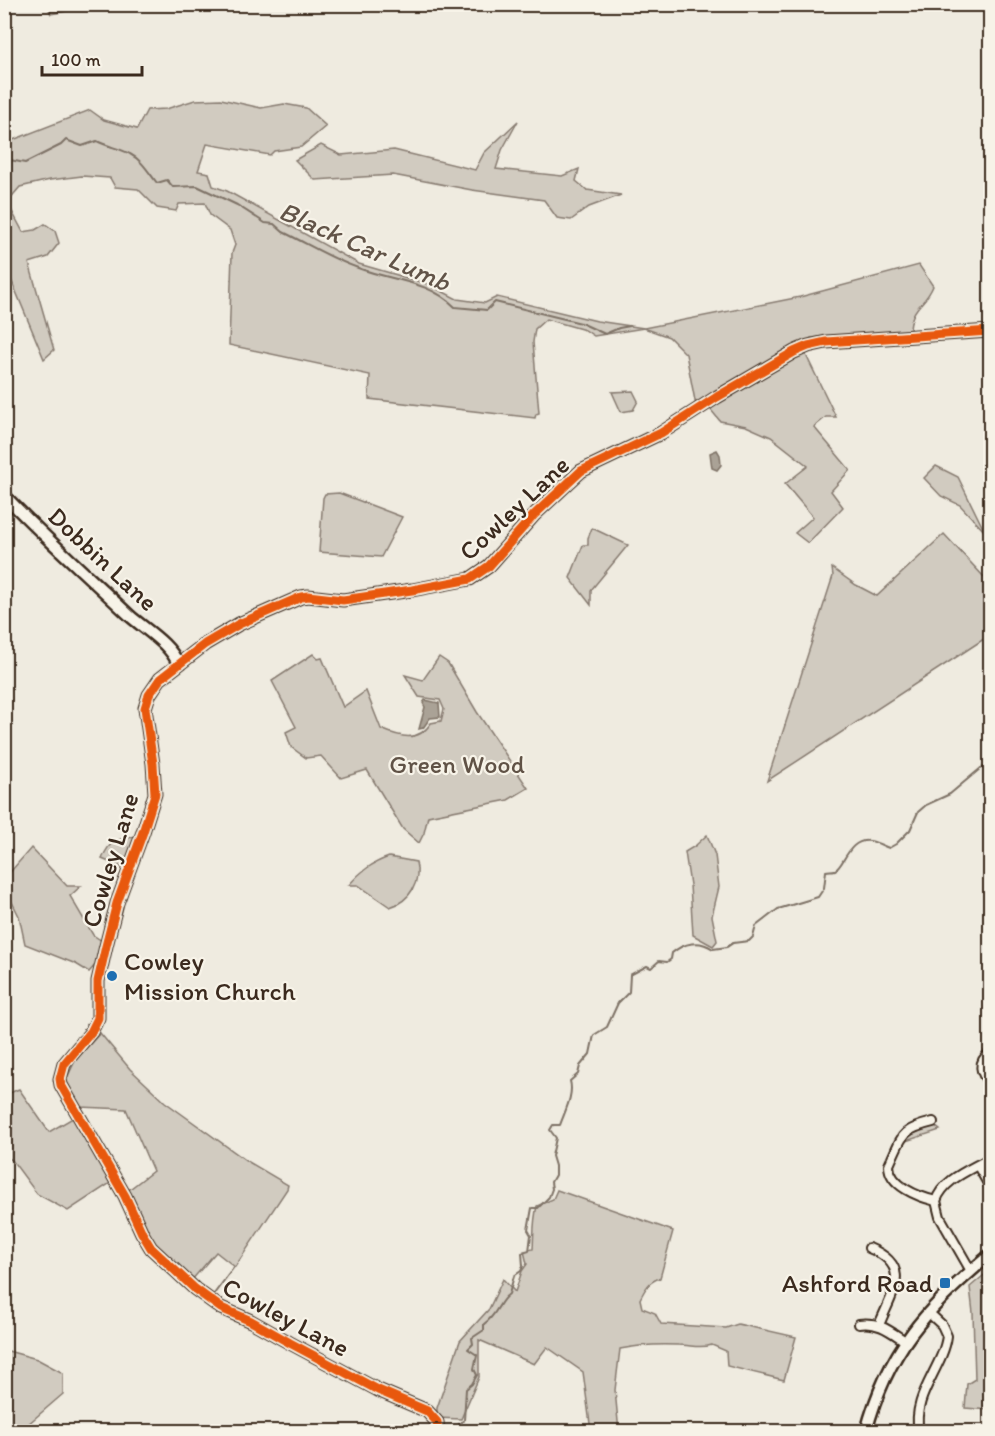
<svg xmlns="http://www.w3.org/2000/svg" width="995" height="1436" font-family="Itim,sans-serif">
<rect width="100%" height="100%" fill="#efebe0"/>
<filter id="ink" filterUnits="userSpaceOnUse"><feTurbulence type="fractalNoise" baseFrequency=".0167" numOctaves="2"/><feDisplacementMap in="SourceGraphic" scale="12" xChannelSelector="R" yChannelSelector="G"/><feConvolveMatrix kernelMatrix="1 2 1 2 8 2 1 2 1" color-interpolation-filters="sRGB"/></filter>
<g filter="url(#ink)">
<g fill="#d1cbc0" stroke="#867a6f" stroke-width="1.5">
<polygon points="47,5 100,5 51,14"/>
<path d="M 221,99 L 261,108 L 284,104 L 306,108 L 326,126 L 301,147 L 274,151 L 270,155 L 207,144 L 198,171 L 209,173 L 213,186 L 227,191 L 359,264 L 428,284 L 457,299 L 485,303 L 497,297 L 597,321 L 644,328 L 800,297 L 919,265 L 933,286 C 925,306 911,305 910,331 L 811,338 L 696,406 L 686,354 L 669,337 L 644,328 L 594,336 L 585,330 L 546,319 L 535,329 L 533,342 L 539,413 L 536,414 L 535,418 L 369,399 L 370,375 L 229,345 L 232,253 L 235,245 L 230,230 L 210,215 L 205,203 L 179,204 L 176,211 L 157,208 L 138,189 L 115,187 L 110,178 L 82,176 L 50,180 L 20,187 L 7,202 L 23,232 L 35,230 L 45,224 L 55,231 L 59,243 L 48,257 L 29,263 L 54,350 L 44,359 L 5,265 L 5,143 L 90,110 L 104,120 L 137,129 L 147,110 L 166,109 L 195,100 Z"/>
<polygon points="518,121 502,150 496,169 562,176 579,169 576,181 587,190 621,195 589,207 571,220 557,218 544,200 472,190 393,175 315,180 295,160 321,145 341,155 394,150 475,170 484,153"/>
<polygon points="805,353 836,417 826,417 814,427 850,470 831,491 843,507 808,543 795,533 813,517 785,484 808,466 771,437 746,426 720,421 711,410 711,405"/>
<polygon points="633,391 638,401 633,410 621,412 612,392"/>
<polygon points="936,466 958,477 985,532 960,505 941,496 924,478"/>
<polygon points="339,493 402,517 381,557 319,552 323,498 325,494"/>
<polygon points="592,528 628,545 591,590 591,605 570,578 583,545 588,545 588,538"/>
<polygon points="944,534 985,578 990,572 990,635 767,781 833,576 832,568 856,585 877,596"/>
<path d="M 313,654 L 318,659 L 322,658 L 343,707 L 366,691 L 381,729 C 400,737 418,743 431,723 L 441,721 L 444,709 L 440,700 L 419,697 L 405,675 L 423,680 L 439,657 L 448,663 L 477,712 L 528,788 L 508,800 L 428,816 L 424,833 L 419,843 L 403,829 L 367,770 L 341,778 L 321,756 L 306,758 L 291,747 L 286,732 L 296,727 L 272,681 Z"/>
<polygon points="707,835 715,855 719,887 712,916 717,941 713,946 693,935 690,885 685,852 695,846"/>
<path d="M 138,837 L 126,869 L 102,859 C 110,839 118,838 138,837 Z"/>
<polygon points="31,848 67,886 81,886 70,896 93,935 102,941 97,963 89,972 76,964 25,944 19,916 5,888 5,878"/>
<path d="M 389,857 L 416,862 C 421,882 410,901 390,907 L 358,885 L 349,885 C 361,871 372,863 389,857 Z"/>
<polygon points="100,1033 130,1069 165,1102 247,1161 288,1185 287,1189 235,1267 216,1252 191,1281 153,1246 126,1192 153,1171 126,1109 80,1107 66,1080 75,1061"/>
<polygon points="19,1089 49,1132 76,1116 112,1182 68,1211 37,1194 12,1160 5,1156 5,1095"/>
<path d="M 935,1126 L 940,1130 L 903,1142 C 910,1130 923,1129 935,1126 Z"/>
<path d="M 557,1190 L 673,1231 L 660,1278 C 649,1281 645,1289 640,1299 L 642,1308 L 655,1313 L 661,1324 L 726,1328 L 738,1324 L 796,1337 L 784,1380 L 727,1366 L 726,1351 L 712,1345 C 700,1349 691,1345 678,1345 C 659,1344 639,1345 620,1349 L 615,1390 L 619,1432 L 591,1431 L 583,1372 L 547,1347 L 534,1364 L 479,1340 L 479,1377 L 461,1419 L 437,1418 L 437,1408 L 460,1341 L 489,1309 L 503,1279 L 515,1292 L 522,1271 L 527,1264 L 524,1251 L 533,1249 C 534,1233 533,1222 537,1206 L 553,1199 Z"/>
<polygon points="990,1270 990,1410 965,1408 967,1384 975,1379 973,1313 970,1287"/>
<polygon points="8,1351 37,1359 63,1373 63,1394 20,1431 5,1431 5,1377 8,1369 4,1353"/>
</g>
<g fill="#aaa296" stroke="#7e7266" stroke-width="1.5">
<polygon points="717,450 720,455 721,465 717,470 712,468 710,453"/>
<polygon points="425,700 439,703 440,717 430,718 423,728 419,729 425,707 423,703"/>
</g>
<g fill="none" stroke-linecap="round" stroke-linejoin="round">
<g stroke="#7e7266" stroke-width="2">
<path d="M 4,167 L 10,160 L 25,163 L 61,145 L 66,140 L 82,146 L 97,141 C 108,147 120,148 130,154 C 142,160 149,173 157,183 L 167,180 L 173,187 L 197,186 L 237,205 L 265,223 L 274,224 L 283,232 C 308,244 332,259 358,268 C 392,281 428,280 455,307 L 487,310 L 495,302 L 581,323 L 605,334 L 619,328 L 630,326"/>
<polyline points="247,615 278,602"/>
<polyline points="214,1294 234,1267"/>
<path d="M 459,1424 L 464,1420 L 466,1389 L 472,1384 L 477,1375 L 474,1369 L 477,1355 L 468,1349 L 473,1344 L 472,1338 L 484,1330 L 484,1324 C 498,1314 498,1302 509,1294 L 514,1276 L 521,1271 L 523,1266 L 522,1253 L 529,1251 L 531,1235 L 528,1230 L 532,1208 L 538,1208 L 549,1197 L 552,1189 L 551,1182 L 555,1175 L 555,1166 L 552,1156 L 556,1138 L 550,1130 L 553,1125 L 560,1125 C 565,1111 574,1095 570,1081 L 578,1074 L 580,1066 L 590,1054 L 594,1035 L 607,1027 L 618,1003 L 629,992 L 630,975 L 647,966 L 651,968 L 659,961 L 667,962 L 671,959 L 672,953 C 684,943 699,939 713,949 L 727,947 L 733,943 L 749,941 L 753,937 L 756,926 L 778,909 L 818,897 L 824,888 L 826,871 C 829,870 832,871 835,870 C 844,867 848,838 870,841 C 877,842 883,846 889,848 L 896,844 L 910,830 L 918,812 L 926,805 L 950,794 L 981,768 L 990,766"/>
<polyline points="449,1432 454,1428"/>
</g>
<g stroke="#3b2a1e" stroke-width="12">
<g id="street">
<path d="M 990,1053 C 977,1062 980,1073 990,1083"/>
<path d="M 933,1122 C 900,1130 903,1135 889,1165 C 889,1186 919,1197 936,1201"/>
<polyline points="978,1166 990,1187"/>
<path d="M 869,1248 C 913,1266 893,1291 879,1325"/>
<path d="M 971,1271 L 940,1217 L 936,1201 C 943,1179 972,1169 990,1158"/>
<path d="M 859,1324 C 878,1321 890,1331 905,1341"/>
<path d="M 919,1432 C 911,1396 943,1368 947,1336 L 942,1325 L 928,1312"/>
</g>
</g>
<g stroke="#3b2a1e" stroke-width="15">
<g id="secondary">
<path d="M 4,495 C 44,537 88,576 130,616 C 146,630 171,645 178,664"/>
<polyline points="438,1432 437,1422 427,1411 378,1390 290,1343 251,1321 221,1308 195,1289 151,1248 142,1233 125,1196 61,1085 60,1079 64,1064 91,1032 98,1018 98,981 106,946 117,903 143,832 155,794 153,764 145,708 149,695 160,679 205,644 239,624 301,597 308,596 343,600 412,590 470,579 489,566 534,515 581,471 661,433 717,397 794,352 808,346 826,342 990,331"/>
<path d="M 866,1432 C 887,1351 927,1307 990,1255"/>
</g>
</g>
<use href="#street" stroke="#f7f3e8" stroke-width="8"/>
<use href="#secondary" stroke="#f7f3e8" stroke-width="10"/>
<g stroke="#f7f3e8" stroke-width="13">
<polyline id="cycleway" points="438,1432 437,1422 427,1411 378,1390 290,1343 251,1321 221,1308 195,1289 151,1248 142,1233 125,1196 61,1085 60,1079 64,1064 91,1032 98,1018 98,981 106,946 117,903 143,832 155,794 153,764 145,708 149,695 160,679 205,644 239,624 301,597 308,596 343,600 412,590 470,579 489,566 534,515 581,471 661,433 717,397 794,352 808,346 826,342 990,331"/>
</g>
<use href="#cycleway" stroke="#e8590c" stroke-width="9"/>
</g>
</g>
<g fill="#1f6fb2" stroke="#f7f3e8" stroke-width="2">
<circle cx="112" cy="976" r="6"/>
<rect x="939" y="1277" width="12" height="12" rx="3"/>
</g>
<g text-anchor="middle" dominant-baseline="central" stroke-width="4.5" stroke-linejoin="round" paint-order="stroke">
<g font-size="26" fill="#3b2a1e" stroke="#f7f3e8">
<text transform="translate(514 508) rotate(-43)">Cowley Lane</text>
<text transform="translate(103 559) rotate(43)">Dobbin Lane</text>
<text transform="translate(110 860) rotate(-73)">Cowley Lane</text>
<text transform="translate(286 1317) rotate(28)">Cowley Lane</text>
</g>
<g font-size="26" fill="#605246" stroke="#f7f3e8">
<text x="457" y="764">Green Wood</text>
</g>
<g font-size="26" fill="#3b2a1e" stroke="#f7f3e8" text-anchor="start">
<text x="124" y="961">Cowley<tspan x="124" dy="30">Mission Church</tspan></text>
<text x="933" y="1283" text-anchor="end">Ashford Road</text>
</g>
<g font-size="27" font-style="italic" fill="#625448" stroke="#f7f3e8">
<text transform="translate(365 246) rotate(24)">Black Car Lumb</text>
</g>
</g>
<rect width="995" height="1436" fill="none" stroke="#f7f3e8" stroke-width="24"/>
<rect x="12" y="12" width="971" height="1412" fill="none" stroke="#3b2a1e" stroke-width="2" filter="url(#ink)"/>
<path d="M42 66v9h100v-9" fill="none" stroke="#3b2a1e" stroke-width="3"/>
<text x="51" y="66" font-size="18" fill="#3b2a1e" stroke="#f7f3e8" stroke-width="4.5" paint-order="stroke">100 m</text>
</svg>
